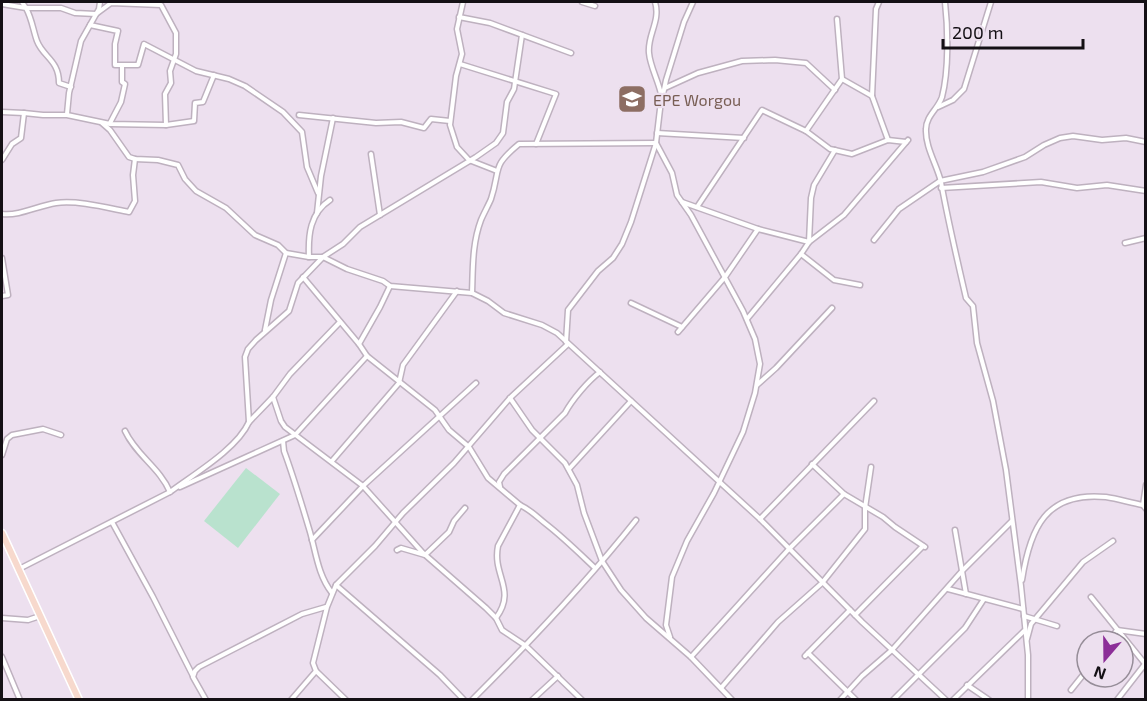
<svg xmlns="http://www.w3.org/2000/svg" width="1147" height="701" font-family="'Exo 2',sans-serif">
<rect width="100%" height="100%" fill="#ede0ef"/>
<polygon fill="#b9e2ce" points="246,468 280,494 238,548 204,521"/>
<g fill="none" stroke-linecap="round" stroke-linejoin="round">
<g stroke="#beb1bf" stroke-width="7">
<g id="street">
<polyline points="22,2 26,8 61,8 75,13 96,14 111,3 161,5 176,33 176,54 170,71 171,83 165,94 166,125"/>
<polyline points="463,2 457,29 462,54 456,76 450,125 457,147 469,160 497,171"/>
<polyline points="582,2 595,6"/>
<path d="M 655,2 C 661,21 647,35 649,53 C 650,66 658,80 661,94"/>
<polyline points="879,2 876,9 872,96 888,140"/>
<path d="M 945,2 C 948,29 949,70 942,97 C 938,109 926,116 926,129 C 925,147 937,165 941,182 C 948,221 957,259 966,298 L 973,306 L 977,343 L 993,401 L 1006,470 L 1021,586 L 1028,655 L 1028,700"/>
<path d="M 2,4 L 26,8 C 32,19 33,30 37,41 C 43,57 59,60 59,83 L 71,87"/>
<polyline points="459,17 490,23 571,53"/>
<polyline points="90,25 118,31 115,44 115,65 138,65 144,44 196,71 229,79 245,86 283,112 302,132 307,167 318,193"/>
<polyline points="460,64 556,94 536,144"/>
<polyline points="842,79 872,96"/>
<polyline points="665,88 698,73 742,61 775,60 806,63 835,90"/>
<polyline points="938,107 953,100 964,89 991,2"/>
<polyline points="2,112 24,113"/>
<polyline points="67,114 69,93 81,41 99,9 100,2"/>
<polyline points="299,115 376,123 401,122 424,128 431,119 450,121"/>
<polyline points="102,123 110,130 129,157 135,159 158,160 178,165 185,179 196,191 226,208 255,235 278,245 286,253 309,257 323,257 347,269 383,281 390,286 472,293 488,301 504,313 542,325 557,333 760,519 862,622 946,700"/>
<polyline points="110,123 121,102 125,84 122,82 122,66"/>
<polyline points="806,131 842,79 837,19"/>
<polyline points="657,133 744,138"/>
<polyline points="656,143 672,173 677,195 691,215 743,311 755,339 760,364 755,393 743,432 714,493 687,541 672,577 666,625 670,637"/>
<polyline points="371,154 380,215"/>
<polyline points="2,160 12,144 21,138 24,113 43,115 67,115 110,124 166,125 194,121 195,103 203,102 214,75"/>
<polyline points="941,188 1041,182 1077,188 1107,185 1146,191"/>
<polyline points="682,202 758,229 809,242 811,198 814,185 835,150"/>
<polyline points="697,207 762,110 806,131 830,149 852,154 888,140 906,142"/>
<polyline points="317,213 321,176 333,118"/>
<path d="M 2,214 C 20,216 37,206 56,203 C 78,200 108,208 129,212 L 135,201 L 133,175 L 135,159"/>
<polyline points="874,240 899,209 940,181 983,172 1025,157 1044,145 1060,138 1073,136 1102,140 1126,138 1146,142"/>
<polyline points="1125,243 1146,238"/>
<polyline points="801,254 834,280 860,285"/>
<path d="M 309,257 C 308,235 310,213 330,200"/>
<polyline points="2,258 8,295 2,296"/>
<path d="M 303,277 L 359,344 L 367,356 L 435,410 L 449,430 L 469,447 L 488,478 L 520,505 L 498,546 C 492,576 517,589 496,618"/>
<path d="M 472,293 C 473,268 472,244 481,220 C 484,213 488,206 491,199 C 501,168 491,167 519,144 L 656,143"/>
<polyline points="631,303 682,327"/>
<polyline points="747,319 801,254 809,242 844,215 908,140"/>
<polyline points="265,330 271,300 286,253"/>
<polyline points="678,332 725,277 758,229"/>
<polyline points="566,342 568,310 598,271 613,258 622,244 631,222 656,143 660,109 666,80 684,22 693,2"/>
<polyline points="359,344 380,307 390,286"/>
<polyline points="757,385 776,368 832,308"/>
<polyline points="273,397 281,421 285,427 363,486 423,553 486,608 496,618 502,630 526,646 582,700"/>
<polyline points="510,398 532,430 565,463 577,485 584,513 602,561 621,590 646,618 691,657 732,700"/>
<polyline points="249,422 273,397 290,374 340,322"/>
<path d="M 125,431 C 136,455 160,468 170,492 C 194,474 237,449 249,422 L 245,357 L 248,349 L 256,340 L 289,311 L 298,283 L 323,257 L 343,244 L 360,227 L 476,157 L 496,143 L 503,133 L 507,102 L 514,89 L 522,35"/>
<path d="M 283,441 L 284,451 C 294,478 302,505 310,532 C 316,553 318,575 332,593"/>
<polyline points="2,455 7,439 12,435 43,429 61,435"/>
<polyline points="332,461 399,383 403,365 457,291"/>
<polyline points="812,464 844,494"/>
<polyline points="569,469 631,401"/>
<polyline points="1146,485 1143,505 1146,509"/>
<polyline points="180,487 295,435 367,356"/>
<path d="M 500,487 L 499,482 L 504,474 L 565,413 C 572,400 588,381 600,372"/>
<path d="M 520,505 C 531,510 537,517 546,524 C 564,538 579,553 595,568"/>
<polyline points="760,519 874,401"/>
<polyline points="112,522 153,597 193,676"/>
<polyline points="955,530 966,594"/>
<polyline points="312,540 363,486 476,383"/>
<polyline points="397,550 401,548 425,555 449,532 454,521 465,508"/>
<polyline points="19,569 170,492"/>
<path d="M 1022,580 C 1030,528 1046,491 1106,497 C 1119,499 1131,503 1143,505"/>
<polyline points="336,585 440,675 464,700"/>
<polyline points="948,589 1023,609"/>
<polyline points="1091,597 1146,665"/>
<polyline points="855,615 923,546"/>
<polyline points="1024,616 1057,626"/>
<polyline points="2,618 28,620 40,616"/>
<polyline points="1027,639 1031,624 1083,562 1113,541"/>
<polyline points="1109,641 1117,630 1146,634"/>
<polyline points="808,653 856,700"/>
<polyline points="805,656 850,610"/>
<polyline points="2,657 20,700"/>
<polyline points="691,657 788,550 844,494 883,517 895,527 925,547"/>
<polyline points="967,685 989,700"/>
<polyline points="721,688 778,622 822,583 865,529 865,508 871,467"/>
<polyline points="1071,690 1087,670"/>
<polyline points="206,700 193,677 195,671 199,667 302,614 326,607"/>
<polyline points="291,700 316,671"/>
<polyline points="346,700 316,671 313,663 327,607 336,585 375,546 403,513 454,463 510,398 567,345"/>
<path d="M 472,700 C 529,643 586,583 636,520"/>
<polyline points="532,700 558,676"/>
<polyline points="840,700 862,676 892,650 962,571 1012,521"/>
<polyline points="893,700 965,628 984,599"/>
<polyline points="953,700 1024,631"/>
<polyline points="1117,700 1145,664"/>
</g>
</g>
<g stroke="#fff" stroke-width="9">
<polyline id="primary" points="2,533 79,700"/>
</g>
<use href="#street" stroke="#fff" stroke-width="4"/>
<use href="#primary" stroke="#f7d9cd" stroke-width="6"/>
</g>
<defs>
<g id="school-square" transform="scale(1.5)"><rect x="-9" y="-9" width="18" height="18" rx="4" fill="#8d6e63" stroke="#ede0ef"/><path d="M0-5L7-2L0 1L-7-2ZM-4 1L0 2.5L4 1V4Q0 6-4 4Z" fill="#fff"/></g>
</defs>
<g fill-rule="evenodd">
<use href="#school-square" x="632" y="99"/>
</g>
<g text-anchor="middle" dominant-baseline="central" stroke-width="4.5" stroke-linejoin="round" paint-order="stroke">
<g font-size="16" fill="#785e54" stroke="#ede0ef" text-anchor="start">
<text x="653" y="99">EPE Worgou</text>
</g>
</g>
<rect width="1147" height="701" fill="none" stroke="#141015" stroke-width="6"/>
<g transform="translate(1105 659) rotate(200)"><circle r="28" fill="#ede0ef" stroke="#968d98" stroke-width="1.5"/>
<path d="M0-4.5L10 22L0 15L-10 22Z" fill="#8c2e98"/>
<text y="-9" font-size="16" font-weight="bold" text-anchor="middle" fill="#141015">N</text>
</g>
<path d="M943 39v9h140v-9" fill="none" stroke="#141015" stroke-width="3"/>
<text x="952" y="39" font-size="18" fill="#141015" stroke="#ede0ef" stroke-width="4.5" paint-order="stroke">200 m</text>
</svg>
